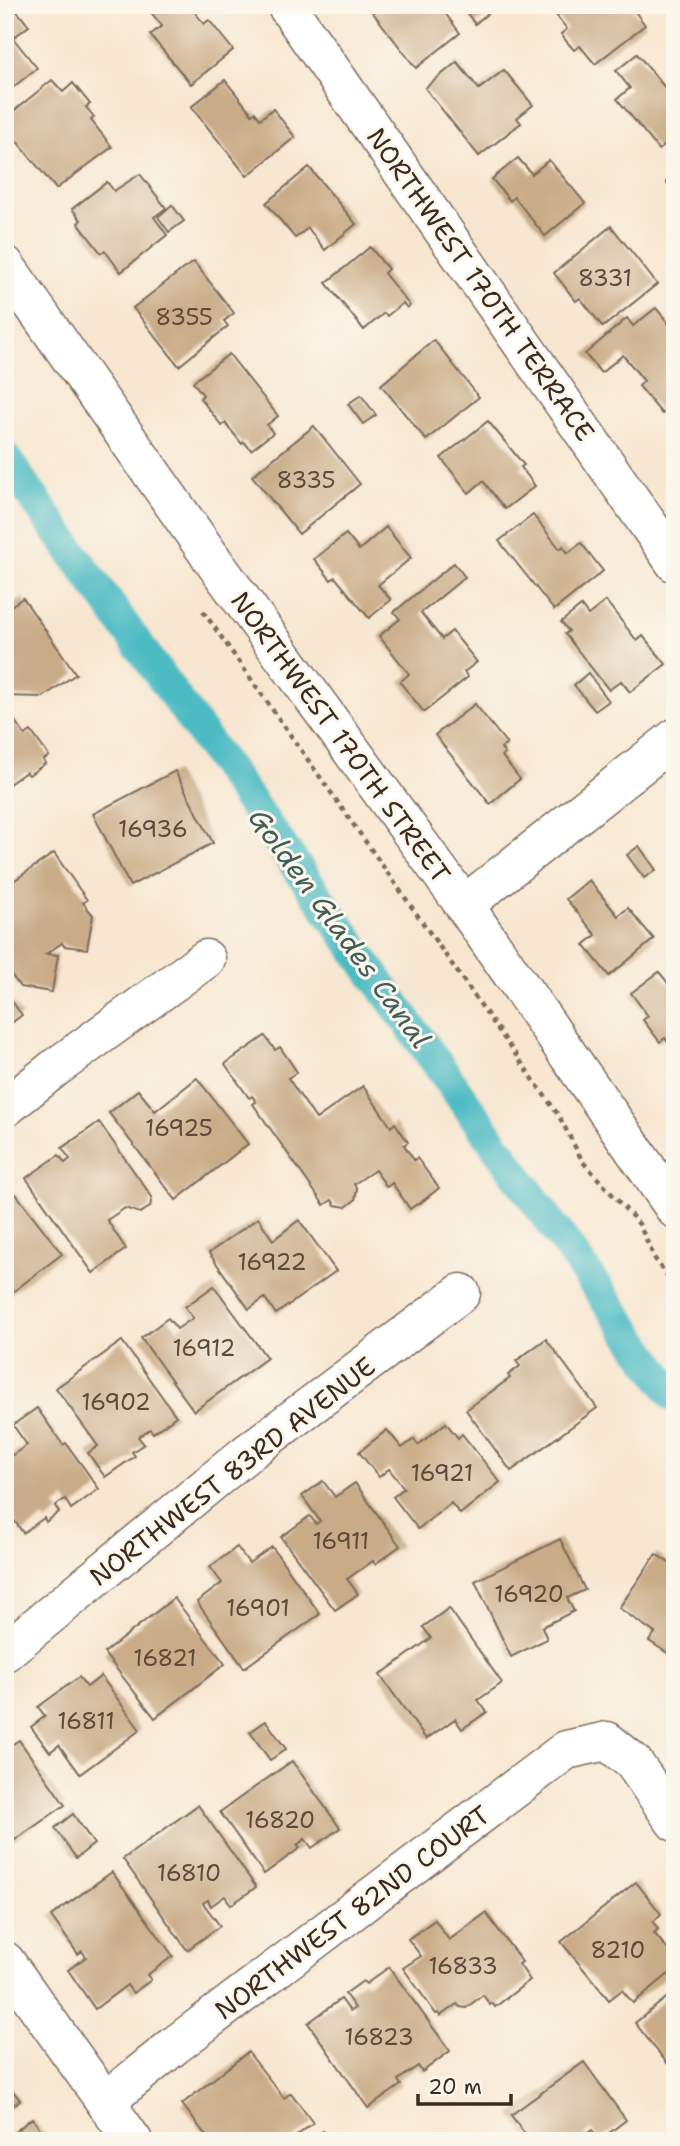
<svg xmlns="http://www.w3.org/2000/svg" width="680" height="2146" font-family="'Shantell Sans',sans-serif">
<rect width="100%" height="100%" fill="#fbf7ec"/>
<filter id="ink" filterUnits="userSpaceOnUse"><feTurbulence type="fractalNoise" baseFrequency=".0143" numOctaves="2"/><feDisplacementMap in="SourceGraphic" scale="14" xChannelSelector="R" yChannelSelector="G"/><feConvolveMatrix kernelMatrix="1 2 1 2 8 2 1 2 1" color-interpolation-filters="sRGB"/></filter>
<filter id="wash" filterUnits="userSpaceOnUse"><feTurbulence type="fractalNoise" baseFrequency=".00686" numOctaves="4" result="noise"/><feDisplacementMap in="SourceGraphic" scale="28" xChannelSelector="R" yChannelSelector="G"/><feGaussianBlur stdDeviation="1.57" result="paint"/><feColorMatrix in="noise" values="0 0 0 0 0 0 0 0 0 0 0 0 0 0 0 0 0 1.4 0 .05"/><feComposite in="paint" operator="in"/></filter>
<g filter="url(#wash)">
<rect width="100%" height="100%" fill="#f7e6d0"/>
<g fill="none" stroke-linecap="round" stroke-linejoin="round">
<polyline stroke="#4dbbc4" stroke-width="32" points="5,458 675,1397"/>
</g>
<g id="blocks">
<g fill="#c9ab87">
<polygon points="147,5 189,5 204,24 209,20 233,50 191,84 150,35 162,26 146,6"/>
<polygon points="367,5 439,5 460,33 416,68"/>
<polygon points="461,5 492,5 494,8 475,24"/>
<polygon points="548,5 630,5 645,25 595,64 580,46 574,50 567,42 561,34 567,29"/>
<polygon points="16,10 29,26 13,38 37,68 5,94 5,19"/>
<polygon points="637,54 671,95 675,92 675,137 659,150 617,99 630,88 616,71"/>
<polygon points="457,62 479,89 504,70 533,105 517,118 521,123 479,156 425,88"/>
<polygon points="52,80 63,92 73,83 90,104 86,107 94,117 91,120 112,147 56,189 5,127 5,118"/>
<polygon points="225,80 252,114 255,112 260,119 273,109 295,137 247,176 191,107"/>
<polygon points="518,158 532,174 549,160 585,203 545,236 514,197 510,201 492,179"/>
<polygon points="309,167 356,224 325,250 308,228 295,238 266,203"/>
<polygon points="140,174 166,208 154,217 167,235 121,272 105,251 101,253 78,223 81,220 72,209 107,182 114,191"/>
<polygon points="675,175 675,194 666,182"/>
<polygon points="172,205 184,221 169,232 158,217"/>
<polygon points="611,226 657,284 603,327 580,298 576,301 554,273"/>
<polygon points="370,247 388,269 384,273 410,306 407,308 403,303 387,316 384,313 364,330 326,283"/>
<polygon points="194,262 234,313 224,321 228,326 179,366 133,308 183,269"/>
<polygon points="656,308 670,325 672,324 675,327 675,403 662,414 639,386 644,381 623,355 601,373 585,354 627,318 633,326"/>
<polygon points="434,340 479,397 426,440 381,385"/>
<polygon points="229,354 278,416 267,425 273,433 251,450 244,442 242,444 225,423 222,426 200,398 203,395 193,382"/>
<polygon points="361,395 376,415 363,424 348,404"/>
<polygon points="488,421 524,465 521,467 535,486 505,509 483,481 469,493 441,458"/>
<polygon points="314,426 360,484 299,534 252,476"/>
<polygon points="533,515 560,549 563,546 568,553 581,543 603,571 554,610 499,541"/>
<polygon points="386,527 411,558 378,585 391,600 369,618 335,577 331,580 314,559 346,534 359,550"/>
<polygon points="454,563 465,577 421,613 442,639 452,631 477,662 464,672 468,677 424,712 400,682 409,674 379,636 400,619 394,612"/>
<polygon points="23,598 76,674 43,697 5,696 5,610"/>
<polygon points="606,601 637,641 643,636 666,664 630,692 621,681 609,690 565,634 569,631 561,622 581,606 588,615"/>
<polygon points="588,673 609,701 595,711 574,685"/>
<polygon points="475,704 507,744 501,748 505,754 502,756 520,779 490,804 435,735"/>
<polygon points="11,716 25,735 31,731 49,756 43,760 46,763 29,775 26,772 5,787 5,720"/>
<polygon points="175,771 213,843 130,886 93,814"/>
<polygon points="639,846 656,870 644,878 627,855"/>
<polygon points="54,853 87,900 83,903 93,915 87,949 64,946 62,943 46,954 58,955 52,992 20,987 5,966 5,887"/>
<polygon points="589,880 618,916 628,908 654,939 609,976 584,945 596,935 566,899"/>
<polygon points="659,972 668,983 672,979 675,982 675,1050 665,1038 660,1042 643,1020 648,1016 631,993"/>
<polygon points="5,992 22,1015 5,1028"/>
<polygon points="265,1036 275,1050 280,1047 297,1072 288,1078 316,1119 363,1086 391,1127 395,1123 408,1142 404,1145 414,1160 417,1158 439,1188 418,1205 417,1204 410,1209 392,1183 387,1187 375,1170 354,1184 357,1189 355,1200 346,1207 335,1205 332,1200 324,1205 253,1104 256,1102 252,1096 249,1098 225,1064"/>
<polygon points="197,1078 248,1144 176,1200 109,1113 138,1090 155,1111"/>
<polygon points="99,1122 152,1197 150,1207 140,1213 125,1208 107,1220 126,1249 93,1273 26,1178 59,1155 65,1163 70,1159 62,1148"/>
<polygon points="16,1194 62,1254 5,1298 5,1203"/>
<polygon points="258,1218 273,1240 299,1220 336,1271 276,1314 265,1298 249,1309 209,1253"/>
<polygon points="214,1286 267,1358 194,1411 141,1338 168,1318 177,1329 193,1318 185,1307"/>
<polygon points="546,1339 597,1408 511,1471 466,1410 510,1378 508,1375 520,1366 516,1361"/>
<polygon points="122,1341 176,1416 153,1433 150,1429 138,1437 144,1444 132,1452 135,1456 105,1477 88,1453 98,1446 56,1388"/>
<polygon points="37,1408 63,1445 66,1443 99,1489 71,1509 65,1499 55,1506 59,1512 46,1522 44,1518 23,1533 5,1507 5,1448 11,1456 27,1445 13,1425"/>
<polygon points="446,1423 458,1438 462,1434 500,1482 460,1514 451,1503 418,1529 393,1497 404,1488 389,1469 379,1477 359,1452 387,1430 402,1448 414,1439 418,1445"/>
<polygon points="323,1481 335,1497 355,1483 400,1546 375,1564 373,1561 347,1579 358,1594 335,1610 281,1537 310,1516 316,1524 320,1521 302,1496"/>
<polygon points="560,1539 585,1590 567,1598 574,1611 542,1627 547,1639 511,1657 475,1581"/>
<polygon points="237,1547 249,1563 272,1547 320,1614 244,1668 197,1602 222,1583 210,1567"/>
<polygon points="656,1554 675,1567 675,1658 649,1641 655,1633 619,1608"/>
<polygon points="174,1598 225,1664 155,1718 104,1653"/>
<polygon points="449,1608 502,1683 478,1700 487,1712 462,1729 455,1719 426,1739 380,1675 431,1638 423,1627"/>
<polygon points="101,1676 140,1730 80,1774 59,1745 50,1752 31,1727 45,1716 38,1707 79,1677 87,1687"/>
<polygon points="266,1721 286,1749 270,1760 250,1732"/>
<polygon points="19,1740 65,1805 5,1847 5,1749"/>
<polygon points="292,1761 340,1828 312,1848 305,1839 297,1845 300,1848 264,1874 220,1812"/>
<polygon points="198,1805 256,1887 231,1905 225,1896 211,1906 208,1900 203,1903 220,1926 187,1950 123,1859"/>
<polygon points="73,1814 94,1844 76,1858 55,1828"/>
<polygon points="112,1872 173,1956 147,1975 151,1980 133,1993 127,1985 95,2009 68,1970 86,1957 82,1951 78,1954 51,1916"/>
<polygon points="636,1882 661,1914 653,1922 658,1929 654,1933 675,1958 675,1969 633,2003 622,1990 609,2000 561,1942"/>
<polygon points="486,1913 522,1962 519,1964 530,1980 495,2007 492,2003 490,2005 483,1995 466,2008 460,2007 457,2004 440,2016 438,2013 436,2014 403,1968 421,1956 408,1939 435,1920 449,1940"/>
<polygon points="389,1967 450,2051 422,2072 418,2066 398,2080 401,2085 368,2108 308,2023 341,1999 350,2011 355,2008 345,1994 363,1981 366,1984"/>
<polygon points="675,1991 675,2073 635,2023"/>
<polygon points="248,2052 284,2098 291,2093 313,2123 290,2141 210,2141 182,2104"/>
<polygon points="584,2062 626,2120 600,2140 592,2130 585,2135 590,2141 530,2141 511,2115"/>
<polygon points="5,2081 20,2100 5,2112"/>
<polygon points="32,2118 49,2141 5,2141 5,2140"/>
<polygon points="323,2131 331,2141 311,2141"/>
</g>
</g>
</g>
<g filter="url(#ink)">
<use href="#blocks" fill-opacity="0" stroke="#7d6c5c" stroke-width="2"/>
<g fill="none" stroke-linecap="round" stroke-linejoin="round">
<g stroke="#7d6c5c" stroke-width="41">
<g id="minor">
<polyline points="286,5 675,563"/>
<polyline points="5,265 217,566 464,905 675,1209"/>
<polyline points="464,905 675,738"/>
<polyline points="5,1108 55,1068 206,959"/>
<polyline points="5,1652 246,1454 461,1293"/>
<polyline points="5,1961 133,2141"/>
<polyline points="106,2101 174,2046 566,1750 607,1741 633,1762 675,1822"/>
</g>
</g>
<polyline stroke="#7d6c5c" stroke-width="4.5" stroke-dasharray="5 5" stroke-linecap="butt" points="203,611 559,1116 583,1162 639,1224 655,1259 675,1286"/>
<use href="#minor" stroke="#fff" stroke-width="38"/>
</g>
</g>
<g text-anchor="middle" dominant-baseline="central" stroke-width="6" stroke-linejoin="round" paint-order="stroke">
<g font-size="23" fill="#5e4a38">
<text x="605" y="278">8331</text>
<text x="184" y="317">8355</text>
<text x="306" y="480">8335</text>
<text x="153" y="829">16936</text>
<text x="179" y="1128">16925</text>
<text x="272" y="1262">16922</text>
<text x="204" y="1348">16912</text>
<text x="116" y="1402">16902</text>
<text x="442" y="1473">16921</text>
<text x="341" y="1541">16911</text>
<text x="529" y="1594">16920</text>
<text x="258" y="1608">16901</text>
<text x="165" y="1658">16821</text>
<text x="86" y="1721">16811</text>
<text x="280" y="1820">16820</text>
<text x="189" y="1873">16810</text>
<text x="618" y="1950">8210</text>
<text x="463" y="1966">16833</text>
<text x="379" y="2037">16823</text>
</g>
<g font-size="26" fill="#3b2a1e" stroke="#fbf7ec">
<text transform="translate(481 284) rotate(55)">NORTHWEST 170TH TERRACE</text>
<text transform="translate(341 737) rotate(54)">NORTHWEST 170TH STREET</text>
<text transform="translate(232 1471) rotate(-38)">NORTHWEST 83RD AVENUE</text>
<text transform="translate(352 1912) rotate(-37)">NORTHWEST 82ND COURT</text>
</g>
<g font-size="28" font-style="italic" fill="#415d58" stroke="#fbf7ec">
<text transform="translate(340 928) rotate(54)">Golden Glades Canal</text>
</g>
</g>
<rect width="680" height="2146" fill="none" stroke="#fbf7ec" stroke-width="28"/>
<path d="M418 2094v10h93v-10" fill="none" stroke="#3b2a1e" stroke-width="3.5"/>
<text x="428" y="2094" font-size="21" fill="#3b2a1e" stroke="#fbf7ec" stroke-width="5" paint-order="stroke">20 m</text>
</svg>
